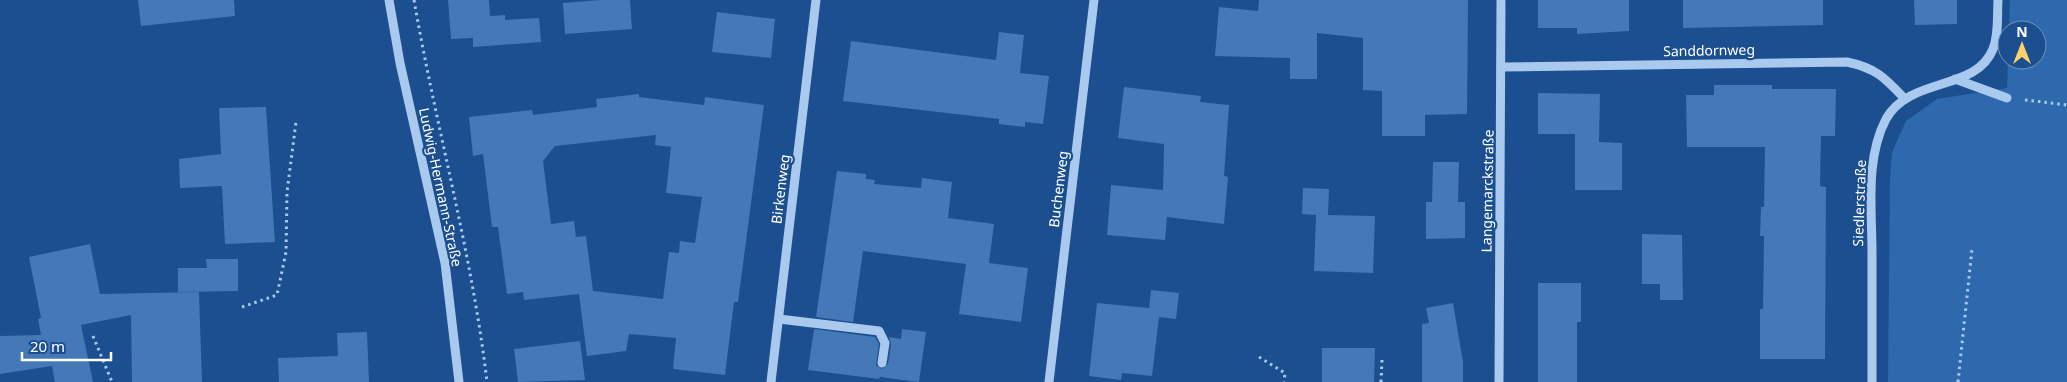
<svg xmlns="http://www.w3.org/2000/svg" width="2067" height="382" font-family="'Noto Sans',sans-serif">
<rect width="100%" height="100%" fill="#1b4f8f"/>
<polygon fill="#2e69ad" points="2010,0 2067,0 2067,382 1888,382 1890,177 1892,152 1906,121 1937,99 2007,88 2008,60 2037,60 2037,30 2009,30"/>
<g fill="#4478b7" fill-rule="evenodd">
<polygon points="138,0 234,0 235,16 141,26"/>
<polygon points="448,0 489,0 490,16 505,15 505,20 539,18 541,42 473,47 473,38 451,39"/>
<polygon points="600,0 630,0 632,29 565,34 563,3"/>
<polygon points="1259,0 1468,0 1467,114 1425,115 1425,136 1382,136 1382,91 1363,90 1363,38 1317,33 1317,79 1290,79 1290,58 1215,56 1219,7 1258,11"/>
<polygon points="1538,0 1629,0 1629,31 1577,34 1577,28 1538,28"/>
<polygon points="1683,0 1823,0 1823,25 1683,28"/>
<polygon points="1914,0 1957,0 1957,24 1915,25"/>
<polygon points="717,12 775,19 771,58 712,52"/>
<polygon points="999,32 1024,35 1020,73 1049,76 1043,124 1025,122 1025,127 999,124 999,119 843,101 851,41 996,60"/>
<polygon points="1714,85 1772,85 1772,89 1836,89 1835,136 1821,136 1820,186 1826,187 1825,359 1760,359 1760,309 1763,309 1764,236 1760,236 1761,207 1764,207 1765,147 1687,147 1686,95 1714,95"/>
<polygon points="1124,87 1201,96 1200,102 1229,105 1224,176 1228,177 1224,224 1167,217 1165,240 1107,235 1111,185 1163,190 1164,144 1118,138"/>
<polygon points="1538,93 1600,94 1599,142 1622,143 1622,190 1575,190 1575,134 1538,134"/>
<path d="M 639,94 L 639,97 L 704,105 L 705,97 L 764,105 L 738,302 L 734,302 L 725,375 L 673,369 L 676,338 L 629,334 L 626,351 L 587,356 L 579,294 L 524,300 L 523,292 L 507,294 L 498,227 L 492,227 L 483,154 L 473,156 L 469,117 L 532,110 L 533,115 L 597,107 L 596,99 ZM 656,135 L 655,145 L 671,147 L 666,193 L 702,197 L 695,243 L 680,241 L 679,253 L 669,252 L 663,299 L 593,291 L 586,236 L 576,237 L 574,221 L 551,224 L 543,161 L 555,146 Z"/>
<polygon points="266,107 275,242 225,244 222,186 180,188 179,159 221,154 219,108"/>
<polygon points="1433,162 1459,162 1458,202 1465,202 1465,238 1426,239 1426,202 1432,202"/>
<polygon points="837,171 866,174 866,179 875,180 874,184 921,188 922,178 952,182 948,218 994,224 989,263 1028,268 1021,322 959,314 966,264 863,251 853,322 816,317"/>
<polygon points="1303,188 1329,189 1328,215 1375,216 1373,273 1314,271 1316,215 1302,214"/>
<polygon points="1642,234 1682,235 1683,300 1660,300 1660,284 1642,284"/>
<polygon points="90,244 100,294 199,292 202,382 132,382 131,315 81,325 93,382 55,382 52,366 0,374 0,336 41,335 38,319 41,318 29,257"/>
<polygon points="206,259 238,259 238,291 178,292 178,268 207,268"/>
<polygon points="1538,283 1581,283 1581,322 1577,322 1577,382 1538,382"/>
<polygon points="1151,290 1179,293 1176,319 1159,317 1152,376 1122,373 1121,380 1089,376 1097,303 1149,308"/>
<polygon points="1453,303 1463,362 1463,382 1422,382 1422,324 1429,323 1426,308"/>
<polygon points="814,329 875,337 879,344 876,365 882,369 888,364 891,344 889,337 901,339 902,329 926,332 919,382 880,377 879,379 808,370"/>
<polygon points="367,332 369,382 279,382 278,358 338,356 337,333"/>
<polygon points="580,341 585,380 518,382 514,349"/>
<polygon points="1322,348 1375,348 1374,382 1322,382"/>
</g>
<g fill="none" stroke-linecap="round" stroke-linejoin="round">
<g stroke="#a9c9ee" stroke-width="3" stroke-dasharray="2.5 4" stroke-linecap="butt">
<path d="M 414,0 C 436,128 472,253 487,382"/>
<polyline points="2025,100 2067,105"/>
<polyline points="242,307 277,295 286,252 287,192 296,122"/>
<polyline points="93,336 112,382"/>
<polyline points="1259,357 1285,373 1284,382"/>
<polyline points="1381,382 1382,360"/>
<polyline points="1958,382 1972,249"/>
</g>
<g stroke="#a9c9ee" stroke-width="9">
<polyline points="389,0 400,63 445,263 459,382"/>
<path d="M 1501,67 L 1847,62 C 1876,68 1885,78 1904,98"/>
<polyline points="1955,79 2007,98"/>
<polyline points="779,319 879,331 885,343 882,363"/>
<polyline points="771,382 816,0"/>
<polyline points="1049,382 1094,0"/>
<polyline points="1499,382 1501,0"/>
<path d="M 1872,382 C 1872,339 1872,296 1872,253 C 1872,209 1865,159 1886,119 C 1910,76 1976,92 1993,49 C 1999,34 1997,16 1998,0"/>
</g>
</g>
<g text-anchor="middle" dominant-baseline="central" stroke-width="4.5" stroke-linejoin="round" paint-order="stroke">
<g font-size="14" fill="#fff" stroke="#1b4f8f">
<text transform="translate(1709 50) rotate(-1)">Sanddornweg</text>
<text transform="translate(441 187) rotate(78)">Ludwig-Hermann-Straße</text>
<text transform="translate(780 189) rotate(-83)">Birkenweg</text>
<text transform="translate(1058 189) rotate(-83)">Buchenweg</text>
<text transform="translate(1487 191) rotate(-89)">Langemarckstraße</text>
<text transform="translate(1859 203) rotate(-88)">Siedlerstraße</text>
</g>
</g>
<g transform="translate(2022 45)"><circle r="24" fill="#1b4f8f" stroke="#7695bc"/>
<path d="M0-4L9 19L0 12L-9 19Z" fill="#ffd166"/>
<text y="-8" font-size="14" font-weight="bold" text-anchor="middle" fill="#ffffff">N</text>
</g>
<path d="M22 352v8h89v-8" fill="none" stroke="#ffffff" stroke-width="2.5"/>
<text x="30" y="352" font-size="15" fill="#ffffff" stroke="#1b4f8f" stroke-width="4" paint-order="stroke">20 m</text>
</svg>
